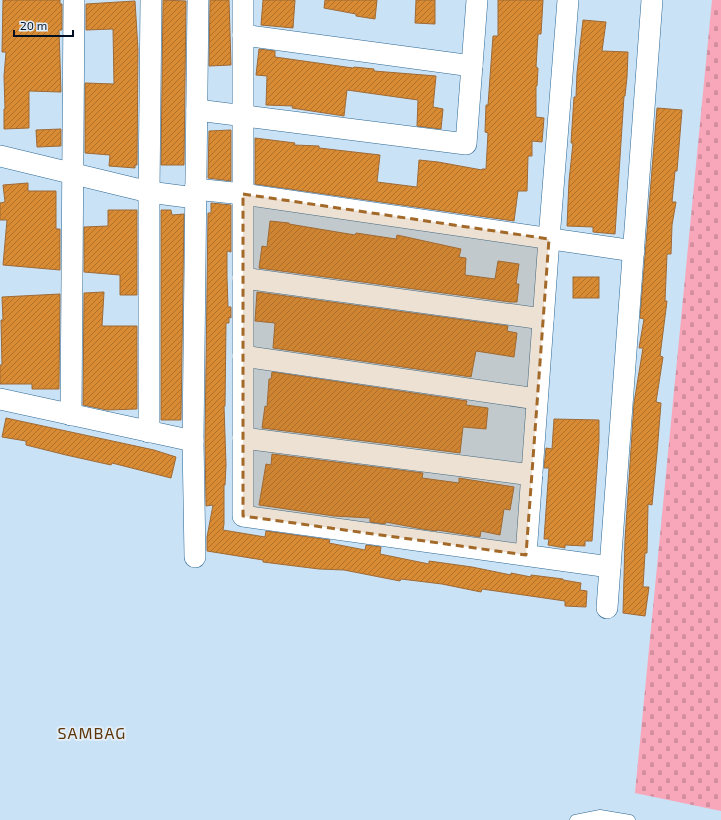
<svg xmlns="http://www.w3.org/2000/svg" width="721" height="820" font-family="'Exo 2',sans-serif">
<defs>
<pattern id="cemetery-stones" width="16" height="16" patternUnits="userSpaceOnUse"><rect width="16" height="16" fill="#f8a6b9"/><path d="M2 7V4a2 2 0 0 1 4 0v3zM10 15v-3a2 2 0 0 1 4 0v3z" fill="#d38e9f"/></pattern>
<pattern id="building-hatch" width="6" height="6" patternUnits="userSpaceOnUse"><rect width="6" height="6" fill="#d98b33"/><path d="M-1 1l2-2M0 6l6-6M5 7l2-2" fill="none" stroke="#ae702b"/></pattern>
</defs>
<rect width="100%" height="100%" fill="#cae2f6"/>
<polygon fill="url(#cemetery-stones)" points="712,0 721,0 721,811 635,793"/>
<g fill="url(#building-hatch)" stroke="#9e6a36">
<polygon points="3,0 60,0 60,4 62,4 62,30 59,30 61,92 29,91 29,128 4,129 4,109 5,109 4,76 6,52 2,52"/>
<polygon points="163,0 186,1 184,165 161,165"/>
<polygon points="210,0 229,0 231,65 209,66"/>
<polygon points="263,0 295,0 293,28 261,25"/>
<polygon points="325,0 377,0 375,19 356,16 356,14 324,8"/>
<polygon points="416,0 435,0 435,24 415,23"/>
<polygon points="498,0 543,0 541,34 538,34 536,67 538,68 537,86 536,86 536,117 544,118 542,142 532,141 532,156 528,156 527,191 518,191 514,221 255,184 255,138 295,143 294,145 319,146 319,148 380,155 377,182 417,187 419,160 438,162 482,170 482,169 486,169 488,133 485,132 486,105 488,105 493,36 498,36"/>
<polygon points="135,1 138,50 137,165 135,165 135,168 109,166 110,155 85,153 85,83 114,84 113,29 86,30 86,4"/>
<polygon points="583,20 606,22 602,51 628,52 627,77 625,96 624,96 615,234 593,232 593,227 567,226 569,181 573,143 571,143 574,97 576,97 577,73"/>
<polygon points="259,49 275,51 275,57 353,68 354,67 374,69 374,71 436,76 433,107 443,109 441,129 417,126 418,100 347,90 344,116 292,108 293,106 266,105 267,76 256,75"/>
<polygon points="657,108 682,110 677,171 675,171 672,202 676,202 672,225 671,254 667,254 665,301 667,301 660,356 663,357 656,402 661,403 657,453 652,505 648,504 647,553 645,553 643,587 649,587 645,616 623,613 625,540 634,403 643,348 639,348 644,319 640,318"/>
<polygon points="61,129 61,146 37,147 36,130"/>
<polygon points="231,130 231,181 208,178 209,131"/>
<polygon points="28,183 28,191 56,191 56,229 60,229 60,270 3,265 7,220 0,220 0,203 5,202 3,185"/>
<polygon points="211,203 231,205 231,252 227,251 227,277 228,307 231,307 231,318 229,317 229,323 226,323 225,406 224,406 226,465 225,485 224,485 224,524 223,530 265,537 266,531 330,540 329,543 365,550 366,545 381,547 380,554 429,564 429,561 472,567 511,575 511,573 531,577 531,575 563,579 563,580 581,583 580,590 587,591 586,607 565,606 565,601 482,589 481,592 442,584 401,579 400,581 344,570 319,569 263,562 263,560 207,551 207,537 213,505 206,506 205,441 208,213 211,213"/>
<polygon points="108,210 137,210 137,295 120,295 120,275 84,272 84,227 108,226"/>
<polygon points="161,210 171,210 172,215 184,214 181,420 161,420"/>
<polygon points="270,221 289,223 289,224 355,235 356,233 396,239 397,235 461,249 459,257 466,258 465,275 495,279 498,261 519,264 516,284 519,284 517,302 510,302 259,268 262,246 267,247"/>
<rect x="573" y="277" width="26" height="21"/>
<polygon points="104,292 102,326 137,326 137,409 107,410 83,405 84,293"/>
<polygon points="257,292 508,326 507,331 517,333 514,357 476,351 471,377 273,348 275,323 255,321"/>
<polygon points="60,294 59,389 32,389 32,384 0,384 0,365 2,365 1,320 3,320 2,297"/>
<polygon points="272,372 467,401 466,405 488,408 486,429 463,427 460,453 262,428 265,406 267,407 269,379 271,379"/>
<polygon points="6,418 154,450 176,457 171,478 112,463 111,465 66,455 26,445 26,441 2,437"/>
<polygon points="554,419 599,420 599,441 592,541 585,541 585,546 565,545 565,548 548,545 549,539 544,539 549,468 544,468 546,448 552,449"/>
<polygon points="272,454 423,473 422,478 459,483 459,478 514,487 510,510 504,509 500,535 481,531 480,537 437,530 437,531 422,529 386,522 385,524 370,522 370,518 334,516 259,505 266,464 271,465"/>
</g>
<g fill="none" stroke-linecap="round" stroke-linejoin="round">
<g stroke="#2b6794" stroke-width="11">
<polyline id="service" points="575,820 600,815 630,820"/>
</g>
<g stroke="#2b6794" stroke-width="22">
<g id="minor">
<polyline points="243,0 243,516 610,567"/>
<polyline points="243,35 472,66"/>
<polyline points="197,110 466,144 477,0"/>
<polyline points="0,156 149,192 195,198"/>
<polyline points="195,189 243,194 634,251"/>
<polyline points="243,278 543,319"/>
<polyline points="243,356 537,399"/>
<polyline points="0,399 193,441"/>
<polyline points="71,415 74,0"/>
<polyline points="149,432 149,192 151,0"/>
<polyline points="243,438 532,475"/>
<polyline points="526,555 549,239 568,0"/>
<polyline points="195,557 193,441 198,0"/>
<polyline points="607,608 652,0"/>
</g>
</g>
<use href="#service" stroke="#fff" stroke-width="10"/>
<use href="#minor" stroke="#fff" stroke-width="21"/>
</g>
<path fill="#a36929" fill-opacity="0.2" stroke="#a36929" stroke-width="3" stroke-dasharray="8 5" stroke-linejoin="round" d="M 243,194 L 549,239 L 526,555 L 243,516 Z"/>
<g text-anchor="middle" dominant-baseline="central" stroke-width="4" stroke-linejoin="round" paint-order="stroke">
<g font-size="16" letter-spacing="1" fill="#5e3607" stroke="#e1edf8">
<text x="92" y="732">SAMBAG</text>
</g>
</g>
<path d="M14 30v6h59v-6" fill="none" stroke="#000f21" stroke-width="2"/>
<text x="20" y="30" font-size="12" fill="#000f21" stroke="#e1edf8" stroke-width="3" paint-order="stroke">20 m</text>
</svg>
